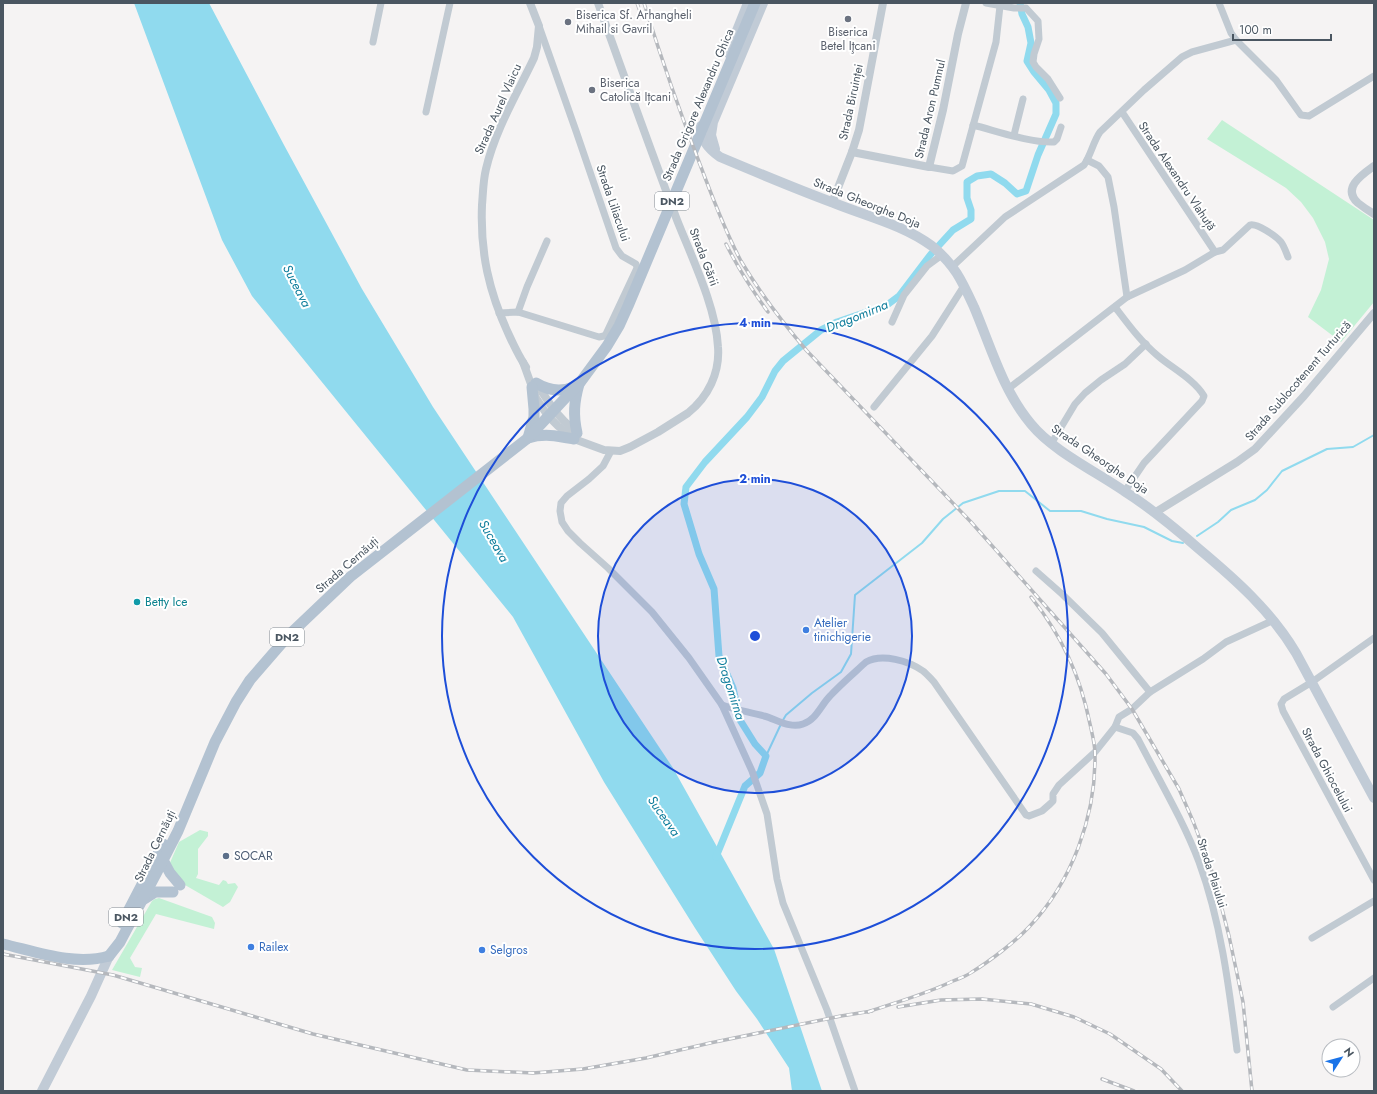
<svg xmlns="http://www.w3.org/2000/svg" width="1377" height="1094" font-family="Jost,sans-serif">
<rect width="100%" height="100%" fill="#f5f3f3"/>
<g fill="#c3f1d5">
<polygon points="1222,120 1374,220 1374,302 1341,342 1308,317 1321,290 1329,259 1325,242 1313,218 1301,202 1286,188 1207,139"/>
<polygon points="200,830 208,832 208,836 198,849 198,874 196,878 219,885 223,880 226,881 228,884 235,883 238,887 230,902 223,907 185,885 169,865 179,842"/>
<polygon points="159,898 212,917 215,923 214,929 156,914 130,958 135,967 142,968 140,977 112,970 152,901 155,899"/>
</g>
<polygon fill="#90daee" points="134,3 209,3 284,145 362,289 433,407 673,768 774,949 822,1091 792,1091 789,1068 757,1019 736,991 695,928 604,782 513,617 252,296 222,240"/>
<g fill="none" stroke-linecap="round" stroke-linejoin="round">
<g stroke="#90daee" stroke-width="2">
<polyline points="1197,536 1218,522 1231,510 1255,500 1267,490 1282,471 1327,449 1353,447 1374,435"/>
<polyline points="783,720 786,715 812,693 841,672 851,654 855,595 922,543 943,519 963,503 999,491 1025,491 1050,511 1081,511 1107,519 1144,527 1172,541 1183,543"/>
<polyline points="766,756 781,724"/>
</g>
<polyline stroke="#90daee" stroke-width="7" points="716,857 745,786 760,773 766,756 755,744 740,720 733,688 719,656 714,589 699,554 684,504 686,487 705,462 747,417 762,397 775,371 783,361 821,330 837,322 887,305 899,296 931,254 953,230 971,219 971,210 967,198 967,182 977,176 991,174 1005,183 1017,194 1026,191 1038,155 1056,114 1056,103 1049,90 1034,72 1027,61 1031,43 1028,27 1022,14 1020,3"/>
<g stroke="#c1cad2" stroke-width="7">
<polyline points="986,3 1014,8 1026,8 1038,21 1039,39 1034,54 1033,62 1036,67 1048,79 1060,98"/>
<polyline points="1219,3 1231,33 1236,40 1276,80 1301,115 1309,116 1374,76"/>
<polyline points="373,42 381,3"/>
<polyline points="426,112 450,3"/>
<polyline points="1122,112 1215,252"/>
<path d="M 973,125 C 997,131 1030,143 1054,142 L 1057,139 L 1061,127"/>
<polyline points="1014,135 1023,99"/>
<polyline points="1087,160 1099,166 1108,177 1114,207 1127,297"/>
<polyline points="929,167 953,171 962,166 996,42 1000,6"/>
<path d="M 953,266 L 1005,217 L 1084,165 C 1091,155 1093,142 1100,132 L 1144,90 L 1182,57 L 1192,52 L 1236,40"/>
<path d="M 1115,307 C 1128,324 1141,342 1158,356 C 1172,368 1195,380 1204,396 L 1202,401 L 1144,463 L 1125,491"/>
<polyline points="518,312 527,287 547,241"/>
<polyline points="499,313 518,312 599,337 604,336 606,334 637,268 636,264 622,256 616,248 576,131 539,26"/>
<polyline points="892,322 904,295 927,266 942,255"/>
<path d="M 1008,389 L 1127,297 L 1185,270 L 1215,252 L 1223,250 L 1250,225 C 1257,223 1276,236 1281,242 C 1284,246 1286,252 1288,257"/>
<polyline points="874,407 932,336 964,286"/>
<polyline points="1051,444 1075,404 1085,393 1101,380 1125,364 1146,344"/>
<polyline points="611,451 603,466 589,479 567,496 561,503 560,511 562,522 568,531 580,543 608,568 652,612 689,658 722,705 752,771 767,814 777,879 783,903 827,1010 855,1091"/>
<polyline points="1036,571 1062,594 1102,633 1150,692"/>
<polyline points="1374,638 1312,682 1284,699 1281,704 1283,711 1374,880"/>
<path d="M 722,705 C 736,710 750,712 764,716 C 776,719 790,729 803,724 C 816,720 821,705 830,696 C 841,684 854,673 866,662 C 882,653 909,661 923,671 C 927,674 931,679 934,682 L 1026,815 L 1029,816 L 1042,811 L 1050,804 L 1053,801 L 1053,794 L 1059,785 L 1095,752 L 1115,727 L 1119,717 L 1132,709 L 1150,692 L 1203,659 L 1226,642 L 1274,620"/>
<path d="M 1115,727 L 1133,733 L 1138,739 C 1159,780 1183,820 1199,862 C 1221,922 1229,987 1237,1050"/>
<polyline points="1312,938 1374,901"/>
<polyline points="1333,1007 1374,978"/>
</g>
<g stroke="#c1cad2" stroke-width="8">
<polyline points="852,152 929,167 943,110 958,34 966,3"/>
<path d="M 1374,166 C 1363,174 1341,188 1358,203 C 1363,207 1369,211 1374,214"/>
<polyline points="832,203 852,152 859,130 883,3"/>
<path d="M 523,362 L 536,398 L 548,416 L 558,426 L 574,439 L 604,450 L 620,451 L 630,447 L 658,432 L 688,413 C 708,397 720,373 718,347 C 716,307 692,258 677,220 C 650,148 624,76 598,3"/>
<path d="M 526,367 C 519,357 514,346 509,335 C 489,292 480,253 482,205 C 483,194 483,181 486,169 C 495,130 517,94 534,58 L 537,47 L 539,26 L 530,3"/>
<polyline points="536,383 554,410 564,421 578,434"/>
<polyline points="1156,512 1237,462 1255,449 1304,396 1374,313"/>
</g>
<g stroke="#c1cbd6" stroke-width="10">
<polyline points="728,53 748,3"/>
<path d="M 701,126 C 700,139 710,150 720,157 C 758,173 796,189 834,203 C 866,216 904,225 932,246 C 955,265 962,281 974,307 C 991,347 1003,391 1031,424 C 1053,451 1095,471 1124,491 C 1151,508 1175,528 1199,549 C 1236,580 1271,611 1296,653 L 1374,798"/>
<polyline points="715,149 711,135 713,122 763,3"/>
<polyline points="42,1091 91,996 109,956"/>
</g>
<g stroke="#b3c2d1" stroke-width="11">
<path d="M 536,383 C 549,391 563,392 576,386"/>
<path d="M 577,433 C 573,415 574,402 579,384"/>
<polyline points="528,438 534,417 534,409 532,387"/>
<path d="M 528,438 C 544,433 558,436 574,439"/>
<polyline points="163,860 170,873 180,885"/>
<polyline points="144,899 155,892 173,892"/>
<polyline points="122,923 163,844"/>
<path d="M 3,944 C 37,952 75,966 109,956"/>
<polyline points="109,956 120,942 157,872 178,831 215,742 236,702 250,680 289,635 350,577 528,438 569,394 579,384 607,346 619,326 628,306 755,3"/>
</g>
<g stroke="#b5b8bd" stroke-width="3.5">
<g id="rail">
<polyline points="637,3 642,17"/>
<path d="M 644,3 C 662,61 682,118 704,175 C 715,204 726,233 741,261 C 760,293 783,323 807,351 L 971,522 L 1106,674 L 1132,709 L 1179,789 L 1193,821 L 1213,874 L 1229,936 L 1243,1002 L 1252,1091"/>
<path d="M 726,244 C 738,268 752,290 768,312"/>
<polyline points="3,954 113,975 313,1034 467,1070 533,1073 583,1069 646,1058 710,1043 841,1016 872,1011"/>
<polyline points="898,1007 941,1000 982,999 1031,1004 1074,1017 1110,1034 1161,1069 1182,1091"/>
<path d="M 868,1012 C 897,1002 926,994 953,981 C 960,978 967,976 972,972 C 990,961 1015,942 1029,927 C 1072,882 1096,816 1095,754 C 1095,744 1092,733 1090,724 C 1080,675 1062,636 1031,597"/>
<polyline points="1102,1079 1134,1091"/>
</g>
</g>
<use href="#rail" stroke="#fff" stroke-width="2" stroke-dasharray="6" stroke-linecap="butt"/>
</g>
<circle cx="755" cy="636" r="157" fill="#1d4ed8" fill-opacity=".12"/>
<g fill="none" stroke="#1d4ed8" stroke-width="2">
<circle cx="755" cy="636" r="157"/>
<circle cx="755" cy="636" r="313"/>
</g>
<g fill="#6b7280" stroke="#fff" stroke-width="1.5">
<circle cx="848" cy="19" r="4"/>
<circle cx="568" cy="22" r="4"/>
<circle cx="592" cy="90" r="4"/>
</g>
<circle fill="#0f9aa8" stroke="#fff" stroke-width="1.5" cx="137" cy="602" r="4"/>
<g fill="#3f7fe0" stroke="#fff" stroke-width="1.5">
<circle cx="806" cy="630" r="4"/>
<circle cx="251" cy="947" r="4"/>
<circle cx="482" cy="950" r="4"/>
</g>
<circle fill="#5c6f8a" stroke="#fff" stroke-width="1.5" cx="226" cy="856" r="4"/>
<g text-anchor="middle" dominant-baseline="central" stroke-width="4" stroke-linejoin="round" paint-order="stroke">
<g fill="#fff" stroke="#808990" stroke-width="1">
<rect x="655" y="192" width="34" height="18" rx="3"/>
<rect x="270" y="628" width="34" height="18" rx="3"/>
<rect x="109" y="908" width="34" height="18" rx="3"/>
</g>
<g font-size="11" font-weight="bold" fill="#4a5661">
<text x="672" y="201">DN2</text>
<text x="287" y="637">DN2</text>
<text x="126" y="917">DN2</text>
</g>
<g font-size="12" fill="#5b616d" stroke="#fff" text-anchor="start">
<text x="576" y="15">Biserica Sf. Arhangheli<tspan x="576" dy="14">Mihail si Gavril</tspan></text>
<text x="848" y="32" text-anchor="middle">Biserica<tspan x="848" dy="14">Betel Iţcani</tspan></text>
<text x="600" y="83">Biserica<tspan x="600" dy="14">Catolică Ițcani</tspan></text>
</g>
<g font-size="12" fill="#4a5661" stroke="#fff">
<text transform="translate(851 102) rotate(-78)">Strada Biruinței</text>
<text transform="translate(698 105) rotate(-67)">Strada Grigore Alexandru Ghica</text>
<text transform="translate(498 109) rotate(-66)">Strada Aurel Vlaicu</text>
<text transform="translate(930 109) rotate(-77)">Strada Aron Pumnul</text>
<text transform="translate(1177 176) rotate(56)">Strada Alexandru Vlahuță</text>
<text transform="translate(613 203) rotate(71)">Strada Liliacului</text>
<text transform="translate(867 203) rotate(22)">Strada Gheorghe Doja</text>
<text transform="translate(704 257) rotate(69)">Strada Gării</text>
<text transform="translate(1298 381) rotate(-49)">Strada Sublocotenent Turturică</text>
<text transform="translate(1100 459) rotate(34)">Strada Gheorghe Doja</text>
<text transform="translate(347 565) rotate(-41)">Strada Cernăuți</text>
<text transform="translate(1327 770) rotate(62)">Strada Ghiocelului</text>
<text transform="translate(155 846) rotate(-64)">Strada Cernăuți</text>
<text transform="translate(1212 873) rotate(72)">Strada Plaiului</text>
</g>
<g font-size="12" fill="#0d838f" stroke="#fff" text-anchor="start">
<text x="145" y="602">Betty Ice</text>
</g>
<g font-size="12" fill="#366cbe" stroke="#fff" text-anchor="start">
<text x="814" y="623">Atelier<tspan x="814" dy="14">tinichigerie</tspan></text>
<text x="259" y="947">Railex</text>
<text x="490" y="950">Selgros</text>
</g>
<g font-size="12" fill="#4e5e75" stroke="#fff" text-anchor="start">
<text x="234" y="856">SOCAR</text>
</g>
<g font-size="13" font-style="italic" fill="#0c7c9b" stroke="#fff">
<text transform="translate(297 286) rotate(63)">Suceava</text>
<text transform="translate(857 316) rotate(-22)">Dragomirna</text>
<text transform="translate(494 541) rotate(60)">Suceava</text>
<text transform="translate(731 688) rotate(72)">Dragomirna</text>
<text transform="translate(664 816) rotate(55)">Suceava</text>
</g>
</g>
<circle cx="755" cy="636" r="6" fill="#1d4ed8" stroke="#fff" stroke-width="2"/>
<g font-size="12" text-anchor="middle" font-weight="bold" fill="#1d4ed8" stroke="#fff" stroke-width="4" stroke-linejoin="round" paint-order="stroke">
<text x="755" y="327">4 min</text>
<text x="755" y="483">2 min</text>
</g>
<rect width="1377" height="1094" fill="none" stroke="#4a5661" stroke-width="8"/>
<g transform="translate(1341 1058) rotate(54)"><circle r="19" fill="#ffffff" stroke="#b7bbc0"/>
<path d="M0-3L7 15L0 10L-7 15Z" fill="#1a73e8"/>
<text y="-6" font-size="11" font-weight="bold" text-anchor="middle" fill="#4a5661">N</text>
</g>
<path d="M1233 34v6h98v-6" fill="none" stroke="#4a5661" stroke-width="2"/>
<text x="1239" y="34" font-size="12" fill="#4a5661" stroke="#ffffff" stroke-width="3" paint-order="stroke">100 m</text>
</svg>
